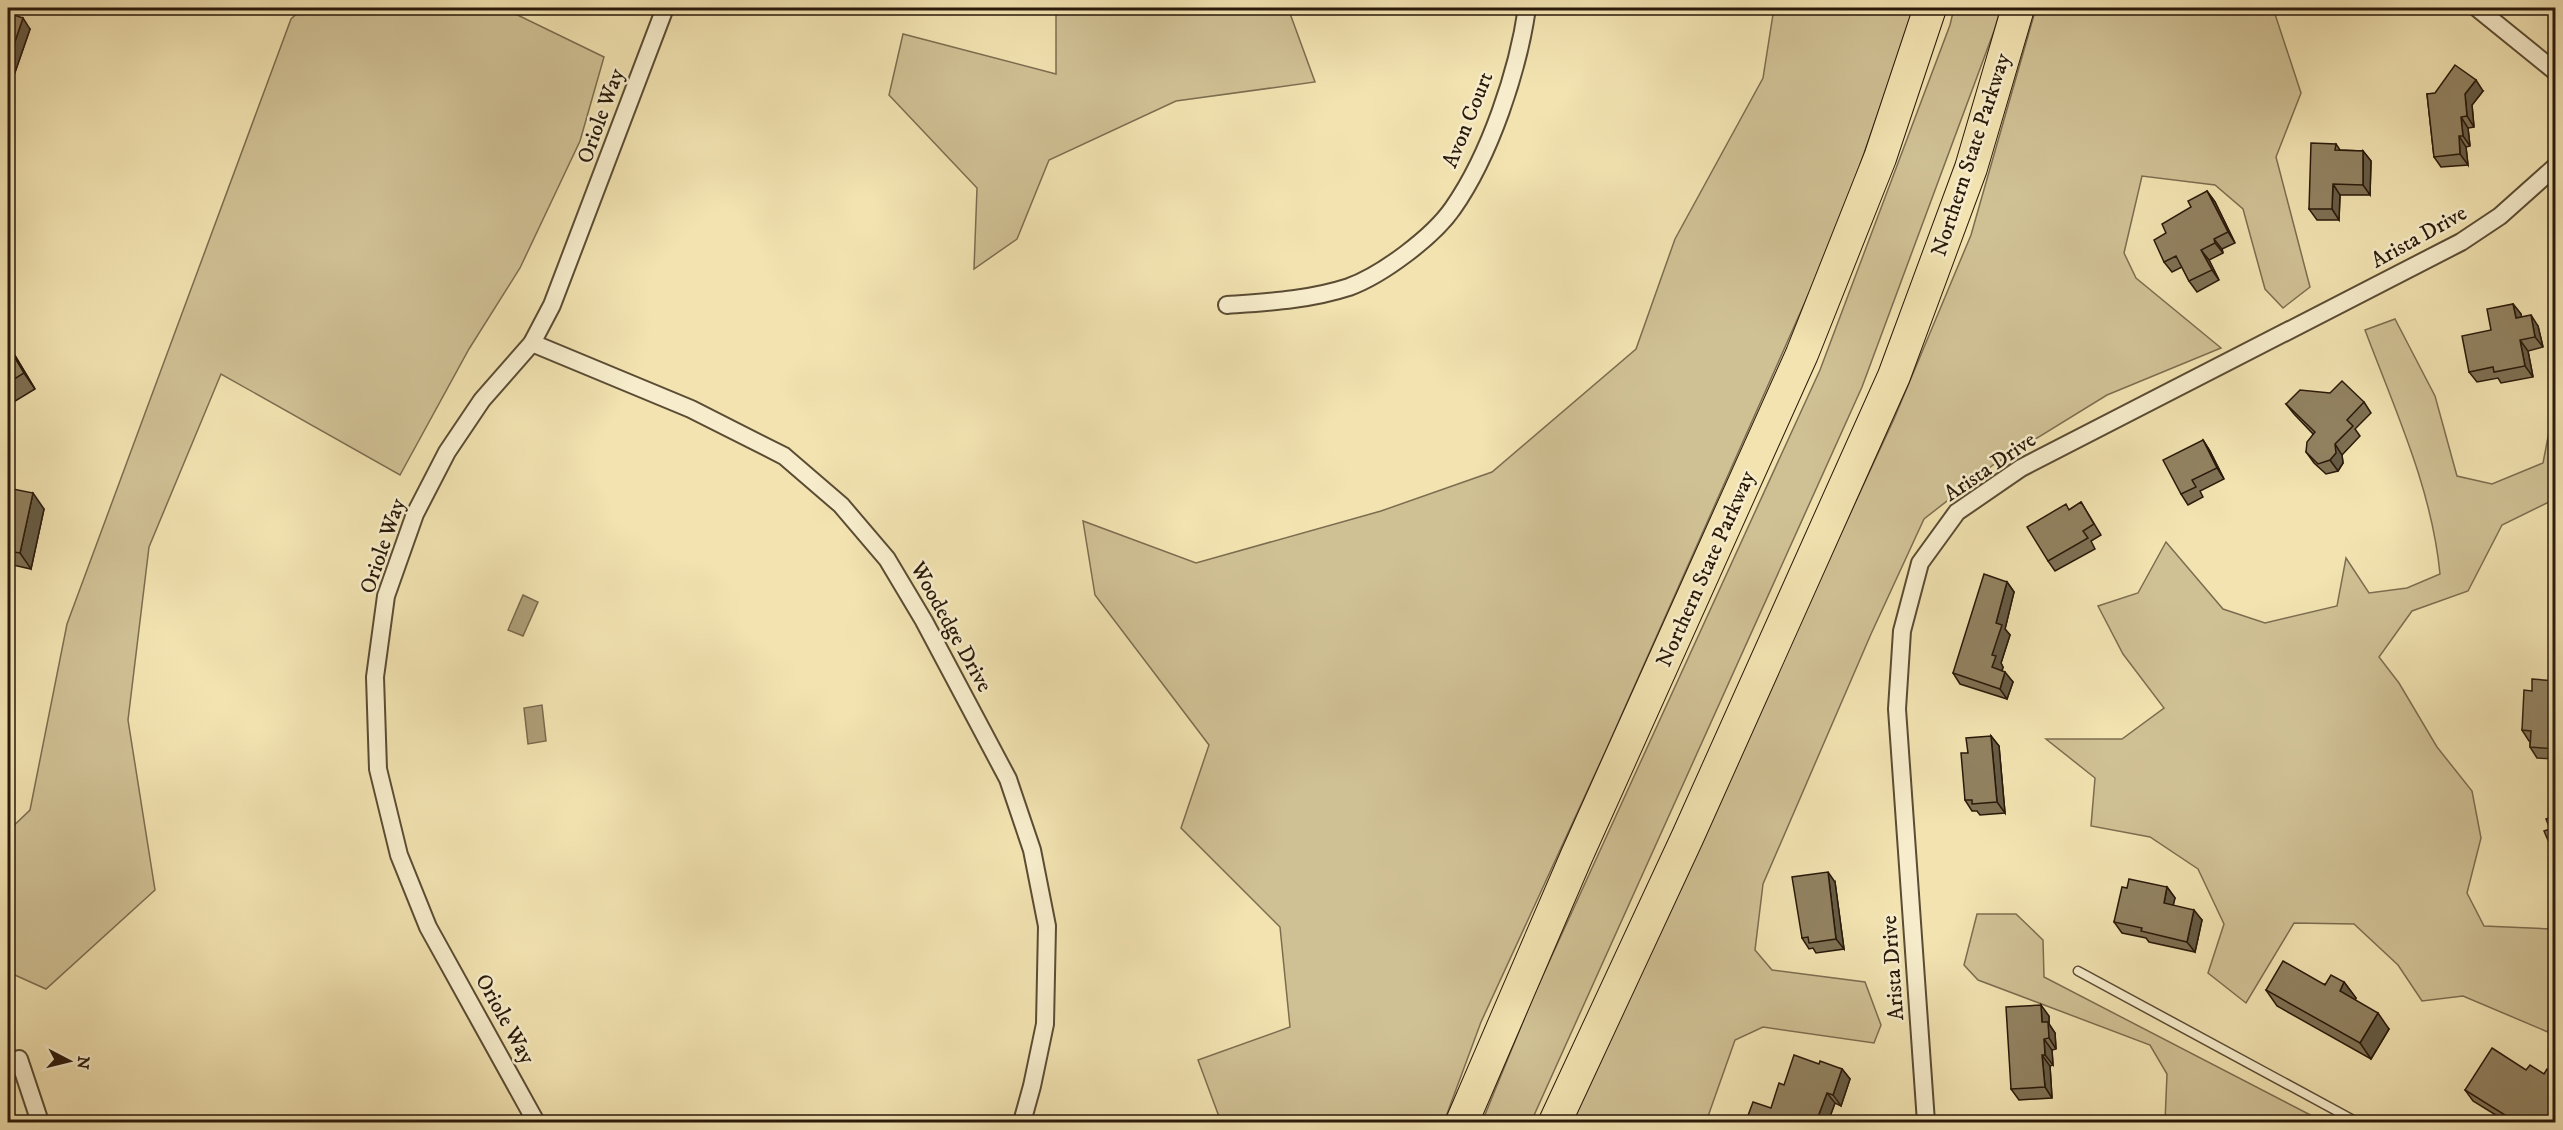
<svg xmlns="http://www.w3.org/2000/svg" width="2563" height="1130" font-family="'IM FELL DW Pica',serif">
<rect width="100%" height="100%" fill="#f2e3b1"/>
<filter id="stains"><feTurbulence type="fractalNoise" baseFrequency=".00333" numOctaves="4"/><feColorMatrix values="0 0 0 0 .2 0 0 0 0 .09 0 0 0 0 .02 0 0 0 .5 -.17"/></filter>
<radialGradient id="worn" r=".72"><stop offset=".6" stop-color="#630" stop-opacity="0"/><stop offset="1" stop-color="#630" stop-opacity=".3"/></radialGradient>
<g fill="#d0c195" stroke="#7c6d50" stroke-width="1.5">
<polygon points="303,8 503,8 604,57 580,141 520,268 469,349 400,475 221,374 149,547 128,720 155,890 46,989 8,972 8,831 30,810 67,624 291,19"/>
<polygon points="1056,8 1288,8 1315,82 1176,101 1049,160 1017,239 974,269 977,188 889,95 903,34 1056,74"/>
<polygon points="1774,8 1915,8 1837,230 1606,750 1481,1022 1444,1122 1221,1122 1198,1060 1290,1027 1280,927 1181,828 1209,745 1095,595 1083,521 1196,563 1381,511 1492,472 1636,349 1675,239 1763,78"/>
<polygon points="1954,8 2001,8 1994,31 1862,387 1531,1122 1482,1122 1533,997 1820,370 1950,25"/>
<polygon points="2036,8 2273,8 2301,93 2276,157 2310,287 2283,308 2265,289 2243,209 2215,185 2142,176 2124,253 2136,278 2221,348 2107,395 1993,465 1924,519 1871,634 1763,884 1755,950 1772,970 1865,982 1881,1025 1874,1043 1763,1027 1735,1040 1706,1122 1568,1122 1894,419 1971,235"/>
<path d="M 2395,319 L 2435,396 L 2457,476 L 2492,484 L 2543,463 L 2555,401 L 2555,499 L 2502,525 L 2468,591 L 2412,611 L 2379,657 L 2399,683 L 2437,747 L 2472,791 L 2481,838 L 2467,893 L 2484,926 L 2551,929 L 2556,942 L 2555,1035 L 2463,996 L 2422,1001 L 2398,965 L 2354,924 L 2294,923 L 2246,1003 L 2208,973 L 2224,924 L 2198,869 L 2150,837 L 2091,826 L 2095,778 L 2046,739 L 2122,739 L 2164,708 L 2123,654 L 2098,606 L 2138,593 L 2166,542 L 2223,609 L 2265,623 L 2337,606 L 2346,558 L 2369,593 L 2407,588 L 2440,574 C 2432,489 2395,410 2365,330 Z"/>
<polygon points="1977,914 2016,914 2043,940 2044,977 2324,1122 2165,1122 2167,1074 2150,1045 1978,980 1964,965"/>
</g>
<g fill="#ae9e78" stroke="#79694c" stroke-width="1.5">
<polygon points="523,595 538,602 523,636 508,630"/>
<polygon points="542,705 546,741 528,744 524,708"/>
</g>
<g fill="none" stroke-linecap="round" stroke-linejoin="round">
<g stroke="#5b4c34" stroke-width="11">
<polyline id="lane" points="2078,971 2357,1122"/>
</g>
<g stroke="#5b4c34" stroke-width="20">
<g id="street">
<polyline points="2477,8 2556,72"/>
<path d="M 1227,305 C 1269,302 1309,300 1349,287 C 1382,275 1433,237 1453,208 C 1490,155 1518,71 1527,8"/>
<polyline points="532,343 691,409 784,456 841,505 887,559 924,621 1008,779 1032,850 1047,926 1045,1024 1032,1086 1022,1122"/>
<polyline points="19,1059 40,1122"/>
<polyline points="536,1122 428,927 399,855 378,769 375,677 386,596 415,514 447,452 482,400 532,343 552,305 665,8"/>
<polyline points="1926,1122 1897,709 1902,631 1920,563 1957,512 2021,468 2461,242 2500,216 2556,166"/>
</g>
</g>
<g stroke="#29190a" stroke-width="34">
<g id="highway">
<polyline points="1462,1122 1577,855 1802,354 1880,158 1930,8"/>
<polyline points="1555,1122 1688,836 1894,376 1971,168 2018,8"/>
</g>
</g>
<use href="#lane" stroke="#f7edcc" stroke-width="8"/>
<use href="#street" stroke="#f7edcc" stroke-width="16"/>
<use href="#highway" stroke="#f2e3b1" stroke-width="32"/>
</g>
<g fill="#7e7053" stroke="#29190a" stroke-width="1.5">
<polygon points="8,13 30,29 12,81 8,79"/>
<polygon points="2483,91 2472,105 2474,127 2468,128 2470,146 2466,147 2468,165 2441,167 2434,157 2427,94"/>
<polygon points="2336,144 2340,150 2363,151 2371,161 2370,195 2340,195 2339,220 2317,220 2309,209"/>
<polygon points="2207,191 2215,202 2235,243 2222,249 2223,253 2209,260 2219,280 2197,292 2189,281 2182,267 2172,272 2164,262 2166,233 2191,207"/>
<polygon points="2513,304 2521,314 2521,317 2538,326 2543,347 2528,351 2533,377 2501,383 2498,378 2477,382 2469,372 2491,330"/>
<polygon points="8,344 35,389 12,403 8,396"/>
<polygon points="2364,402 2371,413 2355,429 2360,436 2342,455 2343,463 2338,471 2326,474 2314,463 2306,452 2313,434 2294,414 2286,404"/>
<polygon points="2203,440 2210,451 2224,479 2200,491 2203,497 2188,505 2181,494"/>
<polygon points="8,488 44,509 31,569 8,564"/>
<polygon points="2081,502 2101,535 2091,541 2095,549 2055,571 2048,561 2070,509"/>
<polygon points="2007,582 2014,592 2005,629 2010,635 2001,663 2003,667 2002,671 2013,682 2007,699 1960,684 1953,673"/>
<polygon points="2556,681 2556,759 2537,758 2530,747 2530,741 2529,741 2522,730 2532,691"/>
<polygon points="1991,736 1999,746 2005,813 1980,815 1977,811 1972,811 1965,800 1968,753"/>
<polygon points="1835,882 1844,949 1816,953 1813,948 1809,949 1802,938"/>
<polygon points="2167,887 2175,898 2173,905 2202,920 2195,952 2149,942 2146,938 2122,933 2114,922 2127,888"/>
<polygon points="2344,982 2356,998 2355,1000 2389,1029 2371,1059 2277,1006 2266,990"/>
<polygon points="2049,1016 2049,1024 2055,1033 2056,1049 2052,1050 2053,1065 2050,1066 2052,1098 2019,1100 2011,1089"/>
<polygon points="1819,1064 1842,1069 1850,1079 1841,1106 1835,1103 1828,1122 1747,1122 1746,1121 1771,1108 1784,1085"/>
<polygon points="2526,1070 2544,1074 2556,1122 2507,1122 2473,1101 2465,1090"/>
</g>
<g fill="#665b44" stroke="#29190a" stroke-width="1.5">
<polygon points="23,18 30,29 12,81 8,74 8,62"/>
<polygon points="2476,80 2483,91 2472,105 2474,127 2467,116 2465,94"/>
<polygon points="2461,117 2468,128 2470,146 2463,136"/>
<polygon points="2459,136 2466,147 2468,165 2460,154"/>
<polygon points="2363,151 2371,161 2370,195 2363,185"/>
<polygon points="2333,184 2340,195 2339,220 2332,209"/>
<polygon points="2207,191 2215,202 2235,243 2228,232"/>
<polygon points="2214,239 2222,249 2223,253 2215,243"/>
<polygon points="2201,250 2209,260 2219,280 2212,270"/>
<polygon points="2513,304 2521,314 2524,329 2516,318"/>
<polygon points="2531,315 2538,326 2543,347 2535,337"/>
<polygon points="2520,340 2528,351 2533,377 2525,366"/>
<polygon points="8,344 35,389 24,373 8,346"/>
<polygon points="2203,440 2210,451 2224,479 2217,468"/>
<polygon points="2335,444 2342,455 2343,463 2338,471 2330,460"/>
<polygon points="33,493 44,509 31,569 20,553"/>
<polygon points="2007,582 2014,592 2005,629 2010,635 2001,663 2003,667 2000,678 1992,667 1992,655 1996,623"/>
<polygon points="2005,672 2013,682 2007,699 2000,689"/>
<polygon points="1991,736 1999,746 2005,813 1997,802"/>
<polygon points="1828,872 1835,882 1844,949 1836,939"/>
<polygon points="2167,887 2175,898 2171,914 2164,903"/>
<polygon points="2194,910 2202,920 2195,952 2187,942"/>
<polygon points="2344,982 2356,998 2351,1007 2340,991"/>
<polygon points="2041,1005 2049,1016 2049,1024 2055,1033 2056,1049 2049,1038 2042,1022"/>
<polygon points="2378,1013 2389,1029 2371,1059 2360,1043"/>
<polygon points="2044,1039 2052,1050 2053,1065 2045,1055"/>
<polygon points="2042,1055 2050,1066 2052,1098 2045,1087"/>
<polygon points="1842,1069 1850,1079 1841,1106 1833,1095"/>
<polygon points="1827,1093 1835,1103 1828,1122 1816,1122"/>
<polygon points="2556,1103 2556,1122 2543,1122"/>
</g>
<g fill="#928261" stroke="#29190a" stroke-width="1.5">
<polygon points="8,13 23,18 8,62"/>
<polygon points="2455,65 2476,80 2465,94 2467,116 2461,117 2463,136 2459,136 2460,154 2434,157 2427,94 2435,93"/>
<polygon points="2311,143 2336,144 2335,150 2363,151 2363,185 2333,184 2332,209 2309,209"/>
<polygon points="2207,191 2228,232 2214,239 2215,243 2201,250 2212,270 2189,281 2176,256 2164,262 2154,240 2166,233 2162,224 2191,207 2188,201"/>
<polygon points="2513,304 2516,318 2531,315 2535,337 2520,340 2525,366 2494,372 2493,367 2469,372 2462,336 2491,330 2487,309"/>
<polygon points="8,346 24,373 8,383"/>
<polygon points="2342,381 2364,402 2347,420 2353,426 2335,444 2336,453 2330,460 2318,464 2306,452 2307,442 2315,432 2286,404 2300,390 2330,393"/>
<polygon points="2203,440 2217,468 2192,480 2196,487 2181,494 2163,460"/>
<polygon points="8,488 33,493 20,553 8,551"/>
<polygon points="2081,502 2094,524 2083,531 2088,538 2048,561 2027,527 2066,504 2069,510"/>
<polygon points="1984,574 2007,582 1996,623 2002,625 1992,655 1996,656 1992,667 2005,672 2000,689 1953,673"/>
<polygon points="2532,679 2556,681 2556,749 2530,747 2531,731 2522,730 2524,690 2532,691"/>
<polygon points="1991,736 1997,802 1972,804 1972,800 1965,800 1961,753 1968,753 1966,738"/>
<polygon points="2556,815 2556,859 2544,831 2550,829 2546,819"/>
<polygon points="1828,872 1836,939 1809,943 1808,937 1802,938 1792,877"/>
<polygon points="2129,879 2167,887 2164,903 2194,910 2187,942 2141,931 2142,928 2114,922 2122,887 2127,888"/>
<polygon points="2283,961 2325,985 2331,975 2344,982 2340,991 2378,1013 2360,1043 2266,990"/>
<polygon points="2041,1005 2042,1022 2048,1022 2049,1038 2044,1039 2045,1055 2042,1055 2045,1087 2011,1089 2006,1007"/>
<polygon points="2492,1048 2526,1070 2530,1065 2544,1074 2547,1069 2556,1074 2556,1103 2543,1122 2516,1122 2465,1090"/>
<polygon points="1794,1055 1819,1064 1820,1061 1842,1069 1833,1095 1827,1093 1816,1122 1751,1122 1746,1121 1753,1102 1771,1108 1779,1083 1784,1085"/>
</g>
<g text-anchor="middle" dominant-baseline="central" stroke-width="5" stroke-linejoin="round" paint-order="stroke">
<g font-size="22" fill="#29190a" stroke="#f7edcc">
<text transform="translate(601 116) rotate(-70)">Oriole Way</text>
<text transform="translate(1468 120) rotate(-68)">Avon Court</text>
<text transform="translate(1971 155) rotate(-72)">Northern State Parkway</text>
<text transform="translate(2419 237) rotate(-29)">Arista Drive</text>
<text transform="translate(1990 467) rotate(-34)">Arista Drive</text>
<text transform="translate(383 546) rotate(-71)">Oriole Way</text>
<text transform="translate(1706 569) rotate(-66)">Northern State Parkway</text>
<text transform="translate(951 627) rotate(61)">Woodedge Drive</text>
<text transform="translate(1893 968) rotate(-94)">Arista Drive</text>
<text transform="translate(505 1019) rotate(61)">Oriole Way</text>
</g>
</g>
<rect width="2563" height="1130" fill="none" stroke="#f2e3b1" stroke-width="30"/>
<rect x="9" y="9" width="2545" height="1112" fill="none" stroke="#29190a" stroke-width="3"/>
<rect x="15" y="15" width="2533" height="1100" fill="none" stroke="#29190a" stroke-width="1.5"/>
<g transform="translate(69 1061) rotate(97)" stroke="#f7edcc" stroke-width="4.5" paint-order="stroke">
<path d="M0-4.5L10 22L0 15L-10 22Z" fill="#29190a"/>
<text y="-9" font-size="16" font-weight="bold" text-anchor="middle" fill="#29190a">N</text>
</g>
<rect width="100%" height="100%" filter="url(#stains)"/>
<rect width="100%" height="100%" fill="url(#worn)"/>
</svg>
